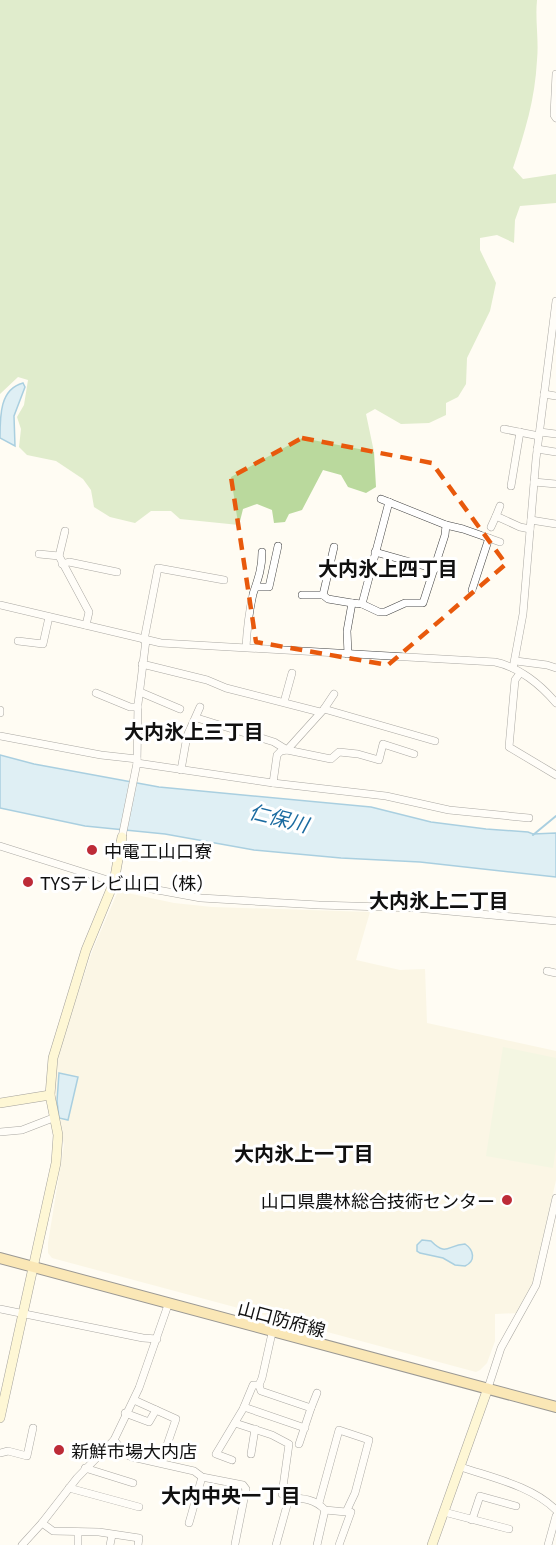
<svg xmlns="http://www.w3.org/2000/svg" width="556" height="1545" font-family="Georgia,'Noto Sans JP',serif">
<rect width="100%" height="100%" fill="#fffcf3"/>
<polygon fill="#f5f0d4" points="118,891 174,903 212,907 370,912 356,960 400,970 425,969 427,1023 556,1051 556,1180 533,1283 518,1313 495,1314 495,1341 487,1363 480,1370 476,1372 52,1258 48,1253 48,1243 64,1145 55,1102 57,1065 61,1043 93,949"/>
<path fill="#bad99d" d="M 0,0 L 537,0 C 535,20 539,40 537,60 C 535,100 525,131 513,168 L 523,179 L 556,174 L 556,203 L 520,206 L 515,220 L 514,243 L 497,235 L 480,238 L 480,250 L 496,283 L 490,311 L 467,358 L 466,384 L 458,397 L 446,403 L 446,415 L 429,423 L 401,424 L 375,409 L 366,414 L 374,452 L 376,487 L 366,493 L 348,487 L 341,475 L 323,470 L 302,510 L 289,514 L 285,522 L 274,523 L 272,510 L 257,504 L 243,509 L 239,525 L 180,519 L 171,511 L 151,511 L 135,523 L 110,517 L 94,507 L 91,490 L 83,479 L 56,461 L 27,455 L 19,447 L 21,429 L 17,417 L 24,405 L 28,380 L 18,377 L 0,394 Z"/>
<polygon fill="#e6f0cf" points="503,1047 556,1058 556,1148 553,1168 486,1156"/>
<g fill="#b9e1f5" stroke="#4299ca" stroke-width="1.5">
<path d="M 23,383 L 25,387 L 14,416 L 15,446 L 0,438 C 0,415 0,389 23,383 Z"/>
<polygon points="0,755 34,764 159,787 371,807 431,822 486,829 528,832 533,834 556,833 556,877 420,862 341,858 254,850 165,834 85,826 0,808"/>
<polygon points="59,1073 78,1077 68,1120 59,1118 57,1101"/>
<path d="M 422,1240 L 431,1241 C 447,1257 447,1245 465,1244 C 474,1250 476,1261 465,1266 L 455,1265 L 443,1258 L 420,1253 L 417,1251 L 417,1245 Z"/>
</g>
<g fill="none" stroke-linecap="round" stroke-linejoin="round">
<polyline stroke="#4299ca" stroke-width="2" points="533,835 556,816"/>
<g stroke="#434343" stroke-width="8">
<g id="street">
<polyline points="556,74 554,115 556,118"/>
<polyline points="544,394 556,396"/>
<polyline points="504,429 539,436"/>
<polyline points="540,432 556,434"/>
<polyline points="537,449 556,452"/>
<polyline points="534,482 556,484"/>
<polyline points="511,486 520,432"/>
<polyline points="500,506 496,516 520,527 530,529"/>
<polyline points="531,520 556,524"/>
<polyline points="446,525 463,529 500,542"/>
<polyline points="491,527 496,516"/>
<polyline points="65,531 59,556 89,612 86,625"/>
<polyline points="334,547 323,595 328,599 352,603 347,631 348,654"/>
<polyline points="375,552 435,569"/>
<polyline points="39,554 59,556"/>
<polyline points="62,564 69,562 117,572"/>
<polyline points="256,587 269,587 278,546"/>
<polyline points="472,590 489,538"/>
<polyline points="302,595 323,595"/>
<polyline points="352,603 362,604 379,612 385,612 405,603 423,603 445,535 446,525 381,499"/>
<polyline points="362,604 389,502"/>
<path d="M 0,605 L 161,643 L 495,662 C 519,667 541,685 556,703"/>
<polyline points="144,640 158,568 224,580"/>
<polyline points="18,641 43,644 49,617"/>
<path d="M 246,647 C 247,629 249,612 253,594 C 258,579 262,569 262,552"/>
<polyline points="516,661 547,665 556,668"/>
<polyline points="142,664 207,680 226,688 320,712"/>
<polyline points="513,668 523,614 536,459 556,301"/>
<polyline points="520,673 515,680 509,747 556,775"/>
<polyline points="140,692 180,709"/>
<polyline points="96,693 130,707 138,707"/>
<polyline points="284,702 292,673"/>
<polyline points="324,709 435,741"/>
<polyline points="0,710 0,713"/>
<polyline points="197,718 274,742 287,750 331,759 339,752 358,754 379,760 383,744 414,754"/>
<polyline points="0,736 101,755 137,759"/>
<polyline points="137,763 273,783 386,796 449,810 529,818"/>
<polyline points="181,770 187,736 200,707"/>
<polyline points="273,783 277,755 281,751 287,750 324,709 334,694"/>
<polyline points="122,837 137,763 138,704 146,640"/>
<polyline points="0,846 114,882 201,898 319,905 416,908 556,921"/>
<polyline points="547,971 556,973"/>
<polyline points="0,1132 22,1130 53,1118"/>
<polyline points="0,1309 143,1338 157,1339"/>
<polyline points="259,1385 261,1391 311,1408 299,1444"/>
<polyline points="488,1388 501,1348 536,1285 556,1198"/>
<polyline points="134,1400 176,1419 167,1445"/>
<polyline points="244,1407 305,1428"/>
<polyline points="311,1408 317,1393"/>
<polyline points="125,1413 149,1422 156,1410"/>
<polyline points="235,1423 272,1435 289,1444 282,1494"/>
<polyline points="114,1440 125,1454 132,1457 194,1471 202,1477 243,1485 246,1489 235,1544"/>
<polyline points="0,1453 8,1451 27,1456 33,1428"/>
<polyline points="251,1454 255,1429"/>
<polyline points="232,1460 216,1454 243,1409 253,1385 259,1385 262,1378 272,1333"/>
<path d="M 461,1467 C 493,1478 532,1486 556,1510"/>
<polyline points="85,1468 133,1483"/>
<polyline points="69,1488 139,1507"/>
<polyline points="444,1512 509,1529"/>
<polyline points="472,1520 480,1496 516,1506"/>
<polyline points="42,1523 53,1531 99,1532 139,1538 138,1545"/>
<polyline points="189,1523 202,1477"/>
<polyline points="22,1545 42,1523 77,1478 114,1440 139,1388 168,1305"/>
<polyline points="78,1545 78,1532"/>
<polyline points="110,1545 112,1535"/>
<path d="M 276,1545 L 289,1498 C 303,1498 315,1499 325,1510 L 346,1512 L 355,1493 L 369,1440 L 339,1430 L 319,1503"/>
<polyline points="317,1545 325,1510"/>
<polyline points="339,1545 351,1512"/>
<polyline points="548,1545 556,1516"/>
</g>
</g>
<g stroke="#323232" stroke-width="10">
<g id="secondary">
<polyline points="0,1103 50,1095"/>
<polyline points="0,1418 56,1163 58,1135 50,1095 53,1058 86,950 114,882 122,837"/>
<polyline points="432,1545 488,1388"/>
</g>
</g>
<g stroke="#212121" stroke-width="12">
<polyline id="primary" points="0,1258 556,1407"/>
</g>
<use href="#street" stroke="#fff" stroke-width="7"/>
<use href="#secondary" stroke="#fcf1b1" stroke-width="9"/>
<use href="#primary" stroke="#f4ce6e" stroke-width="10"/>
</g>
<path d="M0 0H556V1545H0ZM 302,438 L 432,463 L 506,564 L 388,665 L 256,642 L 231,477 Z" fill="#fffcf3" fill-opacity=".55" fill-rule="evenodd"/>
<path fill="none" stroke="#e8590c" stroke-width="4.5" stroke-dasharray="12 8" stroke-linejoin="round" d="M 302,438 L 432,463 L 506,564 L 388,665 L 256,642 L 231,477 Z"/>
<g fill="#bd2b37" stroke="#fff" stroke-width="2">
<circle cx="92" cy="850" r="6"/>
<circle cx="28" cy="882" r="6"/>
<circle cx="507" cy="1200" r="6"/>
<circle cx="59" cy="1450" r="6"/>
</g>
<g text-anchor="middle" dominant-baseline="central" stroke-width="6" stroke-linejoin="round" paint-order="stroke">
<g font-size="18" fill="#101010" stroke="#fff" text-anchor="start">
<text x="104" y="850">中電工山口寮</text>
<text x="40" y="882">TYSテレビ山口（株）</text>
<text x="495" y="1200" text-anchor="end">山口県農林総合技術センター</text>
<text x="71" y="1450">新鮮市場大内店</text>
</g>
<g font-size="18" fill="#101010" stroke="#fff">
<text transform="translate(282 1318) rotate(15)">山口防府線</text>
</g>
<g font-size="20" font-weight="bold" fill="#101010" stroke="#fff">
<text x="388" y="567">大内氷上四丁目</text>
<text x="194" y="730">大内氷上三丁目</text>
<text x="439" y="899">大内氷上二丁目</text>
<text x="304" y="1152">大内氷上一丁目</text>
<text x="231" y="1494">大内中央一丁目</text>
</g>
<g font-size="20" font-style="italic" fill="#1b6ba0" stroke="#fff">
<text transform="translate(279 817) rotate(14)">仁保川</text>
</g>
</g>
</svg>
